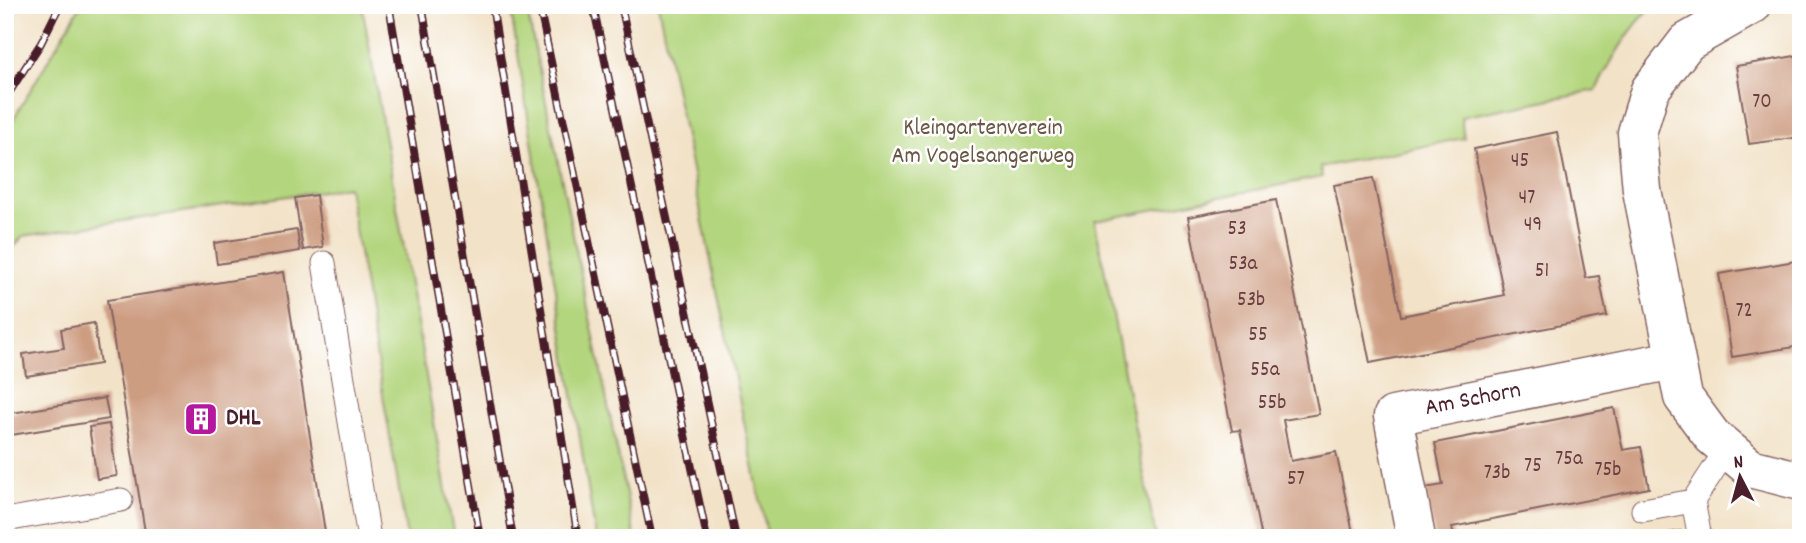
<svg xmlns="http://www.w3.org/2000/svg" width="1806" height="543" font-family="Dekko,sans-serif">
<rect width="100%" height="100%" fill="#fff"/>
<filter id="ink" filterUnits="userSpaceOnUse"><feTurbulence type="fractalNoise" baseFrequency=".0143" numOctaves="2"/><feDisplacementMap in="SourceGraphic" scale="14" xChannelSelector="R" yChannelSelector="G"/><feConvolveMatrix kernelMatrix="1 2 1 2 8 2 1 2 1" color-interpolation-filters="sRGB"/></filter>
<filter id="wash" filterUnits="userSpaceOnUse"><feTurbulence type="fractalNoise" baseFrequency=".00686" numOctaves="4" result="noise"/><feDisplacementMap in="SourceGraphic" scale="28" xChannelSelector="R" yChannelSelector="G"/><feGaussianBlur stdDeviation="1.57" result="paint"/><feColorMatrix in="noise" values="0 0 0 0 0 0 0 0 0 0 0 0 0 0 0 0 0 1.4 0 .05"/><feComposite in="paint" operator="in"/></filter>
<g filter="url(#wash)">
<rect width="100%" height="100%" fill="#f2e2c7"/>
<g fill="#b3d57d" stroke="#7e7a54" stroke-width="2">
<polygon points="81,5 362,5 454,538 407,538 348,187 23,236 5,258 5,133"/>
<polygon points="510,5 526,5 635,538 596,538"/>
<path d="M 658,5 L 1654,5 C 1628,29 1612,59 1596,90 L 1461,117 L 1464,138 L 1320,167 L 1322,177 L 1095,221 L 1156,538 L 768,538 Z"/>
</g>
<g id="blocks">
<g fill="#cd9d82">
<polygon points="1801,55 1801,137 1749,144 1736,66"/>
<polygon points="1557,132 1586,278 1599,276 1607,316 1370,363 1334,185 1373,178 1401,316 1500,296 1504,295 1474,149"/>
<polygon points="316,195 323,247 303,250 295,198"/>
<polygon points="1276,200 1319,414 1283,420 1291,461 1336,452 1354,538 1262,538 1240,430 1232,431 1188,217"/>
<polygon points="297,230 300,251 217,264 214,243"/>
<polygon points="1801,260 1801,346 1732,357 1719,274"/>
<polygon points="284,272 326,538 146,538 107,300"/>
<polygon points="94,323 100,364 26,376 23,354 64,348 61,329"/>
<polygon points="105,398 109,419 5,436 5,414"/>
<polygon points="1614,408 1623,450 1641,447 1649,488 1452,527 1454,538 1435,538 1425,488 1443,485 1435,443"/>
<polygon points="109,424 117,476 97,479 89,427"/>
<polygon points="1680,531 1681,538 1650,538 1650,536"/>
</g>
</g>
</g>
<g filter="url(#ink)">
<use href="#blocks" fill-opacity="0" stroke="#856362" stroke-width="2"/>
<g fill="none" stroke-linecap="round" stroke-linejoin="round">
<g stroke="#856362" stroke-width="25">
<g id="lane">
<polyline points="324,263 369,538"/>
<polyline points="1643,510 1693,501"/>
<polyline points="5,520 121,500"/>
<polyline points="1700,538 1693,501 1727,449"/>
</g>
</g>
<g stroke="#856362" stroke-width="41">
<g id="street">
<polyline points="1752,5 1687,42 1650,90 1637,133 1642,190 1683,397 1712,436 1750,468 1801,481"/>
<polyline points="1416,538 1393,416 1674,360"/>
</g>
</g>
<use href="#lane" stroke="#fff" stroke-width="23"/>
<use href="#street" stroke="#fff" stroke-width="38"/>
<g stroke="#4a1f2b" stroke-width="8">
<g id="rail">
<polyline points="389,5 480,538"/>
<polyline points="422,5 513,538"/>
<polyline points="492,5 578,538"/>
<polyline points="539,5 652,538"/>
<polyline points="593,5 707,538"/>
<polyline points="621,5 736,538"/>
<polyline points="5,99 41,43 60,5"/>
</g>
</g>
<use href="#rail" stroke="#fff" stroke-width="5" stroke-dasharray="16" stroke-linecap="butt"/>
</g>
</g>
<defs>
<g id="building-square" transform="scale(1.75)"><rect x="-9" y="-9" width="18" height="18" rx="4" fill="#b5179e" stroke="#fff"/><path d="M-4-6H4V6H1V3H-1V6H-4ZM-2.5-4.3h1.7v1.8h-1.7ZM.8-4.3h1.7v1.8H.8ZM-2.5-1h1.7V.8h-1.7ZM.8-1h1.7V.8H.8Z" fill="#fff"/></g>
</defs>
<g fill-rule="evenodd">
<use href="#building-square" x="201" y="419"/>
</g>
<g text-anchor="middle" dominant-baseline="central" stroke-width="5" stroke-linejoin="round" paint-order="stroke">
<g font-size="21" fill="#6b3e41">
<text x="1762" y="103">70</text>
<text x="1520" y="162">45</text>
<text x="1527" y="199">47</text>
<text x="1533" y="226">49</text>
<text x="1237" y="230">53</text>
<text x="1243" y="265">53a</text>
<text x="1542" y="272">51</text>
<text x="1251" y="301">53b</text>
<text x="1744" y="312">72</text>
<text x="1258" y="336">55</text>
<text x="1265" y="371">55a</text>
<text x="1272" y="404">55b</text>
<text x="1569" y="460">75a</text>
<text x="1533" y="467">75</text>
<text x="1608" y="471">75b</text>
<text x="1497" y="474">73b</text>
<text x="1296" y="480">57</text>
</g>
<g font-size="24" fill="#6a5644" stroke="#fff">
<text x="983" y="129">Kleingartenverein<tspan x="983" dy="28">Am Vogelsangerweg</tspan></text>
</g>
<g font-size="24" fill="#4a1f2b" stroke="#fff">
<text transform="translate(1473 400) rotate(-11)">Am Schorn</text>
</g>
<g font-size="24" font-weight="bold" fill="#4a1f2b" stroke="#fff" text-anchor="start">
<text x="226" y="419">DHL</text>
</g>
</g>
<rect width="1806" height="543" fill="none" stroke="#fff" stroke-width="28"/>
<g transform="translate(1740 477) rotate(354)" stroke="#ffffff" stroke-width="5" paint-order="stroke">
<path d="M0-5L12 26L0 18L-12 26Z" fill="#4a1f2b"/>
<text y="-10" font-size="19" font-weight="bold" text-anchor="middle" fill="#4a1f2b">N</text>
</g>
</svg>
